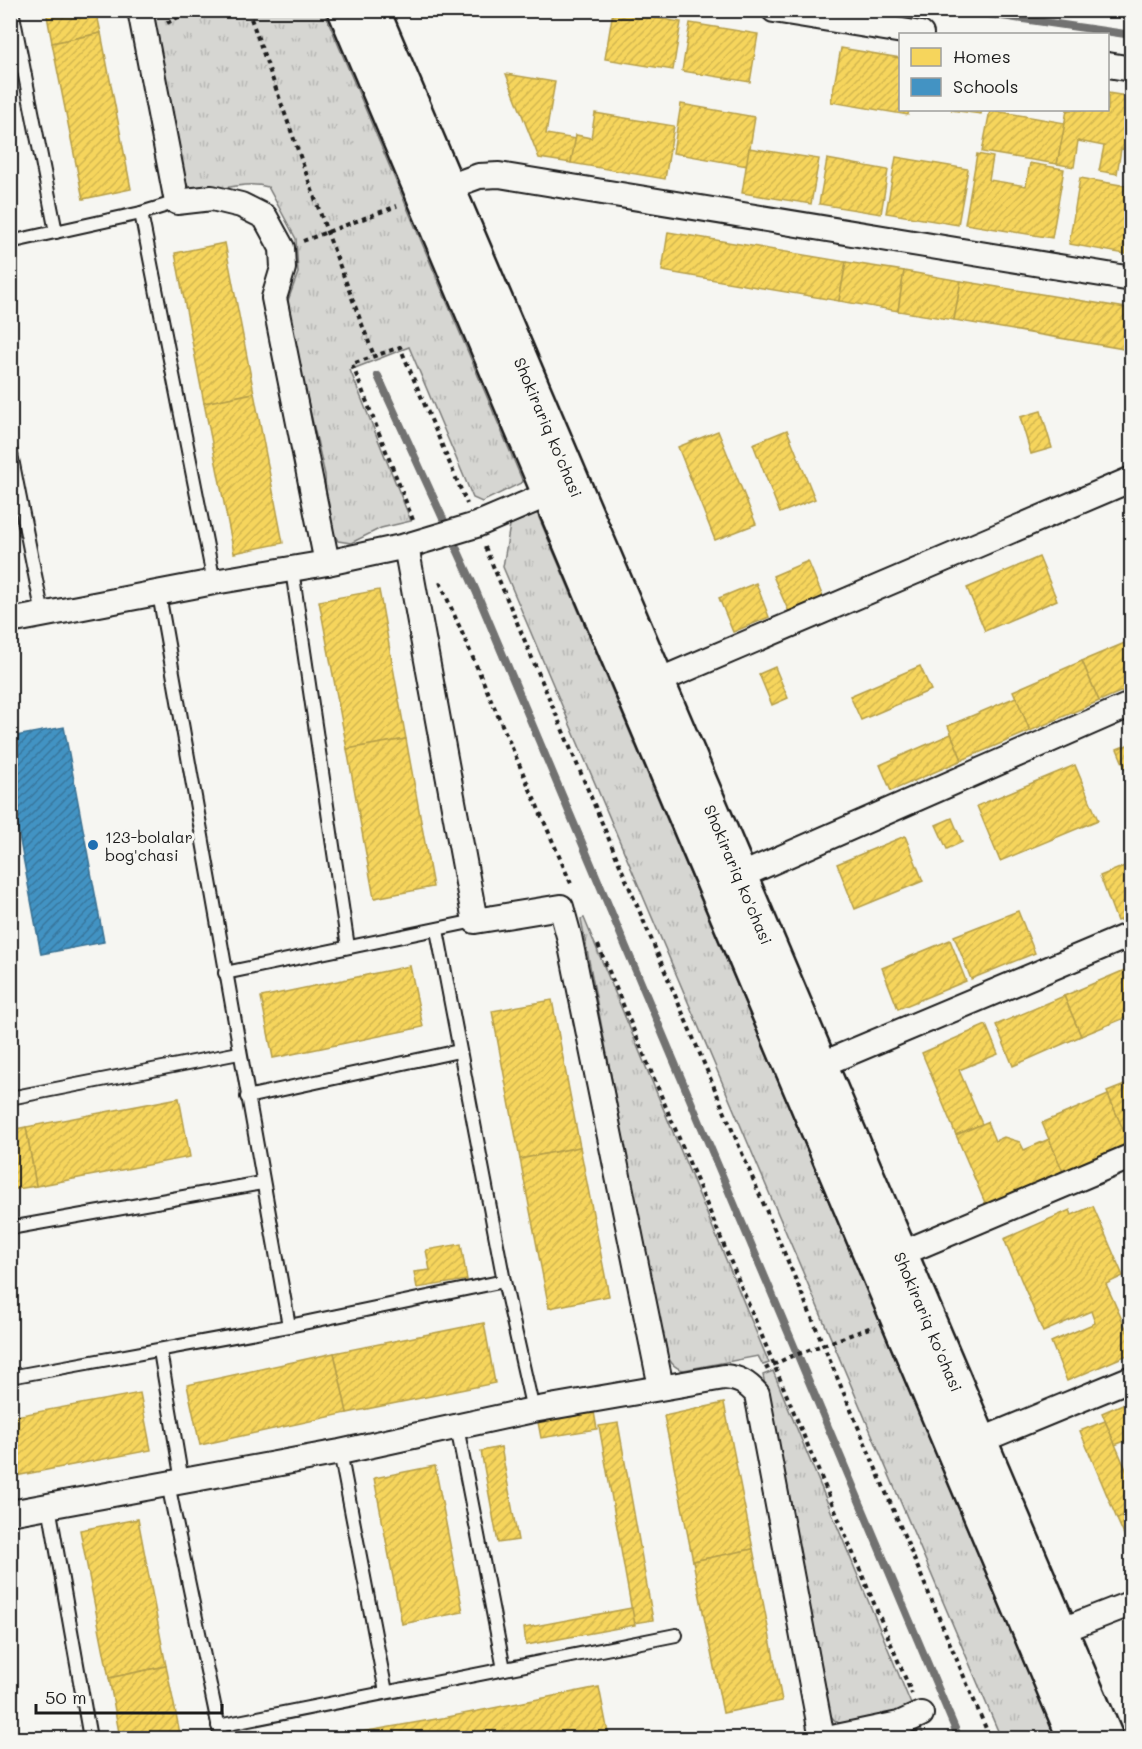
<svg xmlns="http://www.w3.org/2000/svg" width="1142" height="1749" font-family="Mali,sans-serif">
<defs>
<pattern id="grass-tufts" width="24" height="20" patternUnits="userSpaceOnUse" patternTransform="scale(1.5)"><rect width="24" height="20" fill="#d6d6d2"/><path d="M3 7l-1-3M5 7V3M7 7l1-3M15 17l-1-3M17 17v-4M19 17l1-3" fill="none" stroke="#b7b7b4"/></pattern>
<pattern id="homes-hatch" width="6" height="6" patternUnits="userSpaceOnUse" patternTransform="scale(1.5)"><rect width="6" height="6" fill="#f6d55c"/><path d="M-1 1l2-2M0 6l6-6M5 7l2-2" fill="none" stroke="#d2b64f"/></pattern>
<pattern id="schools-hatch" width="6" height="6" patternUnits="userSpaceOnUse" patternTransform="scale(1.5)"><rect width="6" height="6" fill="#4393c3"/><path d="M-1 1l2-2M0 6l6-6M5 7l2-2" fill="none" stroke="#37779e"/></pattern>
</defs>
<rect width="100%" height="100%" fill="#f6f6f2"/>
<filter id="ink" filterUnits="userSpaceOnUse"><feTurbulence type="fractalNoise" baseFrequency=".0167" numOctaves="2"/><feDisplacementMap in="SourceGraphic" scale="12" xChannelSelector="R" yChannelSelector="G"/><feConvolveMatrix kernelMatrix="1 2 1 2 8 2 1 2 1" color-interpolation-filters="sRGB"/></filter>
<g filter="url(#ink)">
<g fill="url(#grass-tufts)" stroke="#797977" stroke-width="1.5">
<path d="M 149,11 L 324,11 L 523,482 L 482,502 L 473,498 L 409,347 L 350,370 L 411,521 L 381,528 L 351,543 L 338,541 L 327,521 L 325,475 L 286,306 L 298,273 L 296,239 L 268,187 C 243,180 219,192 193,192 L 181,178 Z"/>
<polygon points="537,513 1056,1738 1001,1738 503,567 510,525"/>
<path d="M 584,918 L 769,1363 L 763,1365 L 758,1356 L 684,1370 C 671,1368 668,1357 663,1346 L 581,919 Z"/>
<path d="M 773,1371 L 925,1738 L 919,1738 L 913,1708 C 899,1712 850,1727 839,1723 C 831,1720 829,1711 826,1704 L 763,1375 Z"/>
</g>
<g fill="url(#homes-hatch)" stroke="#b59e49" stroke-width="1.5">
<polygon points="46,10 96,10 101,33 52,43"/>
<polygon points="613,11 681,22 673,70 605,59"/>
<polygon points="690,23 758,34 750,82 682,71"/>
<polygon points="101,33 131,189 83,199 52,43"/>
<polygon points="841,48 900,58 900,110 909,110 908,115 831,102"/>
<polygon points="506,74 555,82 546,134 576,139 571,163 539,158"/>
<polygon points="1108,93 1132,97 1132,150 1121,149 1117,174 1099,171 1104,146 1078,141 1074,167 1057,164 1067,110 1108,110"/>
<polygon points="681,104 755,117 747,166 673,153"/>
<polygon points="951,110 982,110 981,114"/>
<polygon points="990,110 1065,123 1057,164 982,152"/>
<polygon points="595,113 674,126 665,179 571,163 576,135 591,138"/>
<polygon points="749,148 819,159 811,204 742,193"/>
<polygon points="977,154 993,157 989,180 1026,186 1030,163 1064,169 1052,238 965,224"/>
<polygon points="896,157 968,169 958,225 886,213"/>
<polygon points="827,159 888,170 881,214 819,204"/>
<polygon points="1080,178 1132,187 1132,215 1125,254 1069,244"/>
<polygon points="1129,230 1132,230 1132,255 1125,254"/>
<polygon points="668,232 846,262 839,301 662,271"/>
<polygon points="225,243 254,393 204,403 175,253"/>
<polygon points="846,262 904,271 898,311 839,301"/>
<polygon points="904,271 961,281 954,320 898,311"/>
<polygon points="961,281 1132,309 1130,350 954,320"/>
<polygon points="254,393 283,543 234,553 204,403"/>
<polygon points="1041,411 1052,448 1031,454 1020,417"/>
<polygon points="787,430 815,499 780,513 753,444"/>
<polygon points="718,431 756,524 715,540 678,447"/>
<polygon points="1039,557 1057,600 985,631 967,588"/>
<polygon points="808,561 823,597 789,612 773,576"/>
<polygon points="756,583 769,617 733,632 719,598"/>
<polygon points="379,590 406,739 347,749 319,601"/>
<polygon points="1132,640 1132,687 1099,701 1082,661"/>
<polygon points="1082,661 1099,701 1030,731 1013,691"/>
<polygon points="920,666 931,690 861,720 850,696"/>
<polygon points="775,667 788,698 772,705 759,674"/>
<polygon points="1016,697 1030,731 962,760 948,726"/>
<polygon points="951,734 962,760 891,791 880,765"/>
<polygon points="406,739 433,887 374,898 347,749"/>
<polygon points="1132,743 1132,785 1117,749"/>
<polygon points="1075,765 1098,820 1000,861 977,806"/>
<polygon points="952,818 962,842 947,849 936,825"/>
<polygon points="905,836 923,881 855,909 837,864"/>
<polygon points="1132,863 1132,915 1117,921 1100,876"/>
<polygon points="1018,911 1035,953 971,979 954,936"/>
<polygon points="950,940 966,981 898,1009 882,968"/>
<polygon points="410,966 423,1027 273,1058 261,997"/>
<polygon points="1132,967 1132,1015 1081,1036 1064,996"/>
<polygon points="1064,996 1081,1036 1013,1066 996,1025"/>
<polygon points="552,1000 580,1147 520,1159 492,1011"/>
<polygon points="986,1025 998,1054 959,1070 982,1124 956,1135 922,1053"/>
<polygon points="1132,1082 1132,1132 1125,1135 1107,1092"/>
<polygon points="1108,1095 1129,1143 1063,1172 1042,1123"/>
<polygon points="179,1098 190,1157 36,1186 26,1127"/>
<polygon points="987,1122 995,1141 1004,1137 1020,1142 1024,1150 1049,1139 1063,1172 986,1205 956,1135"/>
<polygon points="26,1127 36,1186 10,1190 10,1130"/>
<polygon points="580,1147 609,1296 549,1308 520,1159"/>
<polygon points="1093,1206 1123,1276 1106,1284 1132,1342 1132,1353 1067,1381 1051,1342 1095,1323 1091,1311 1043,1332 1004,1239 1070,1210 1072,1215"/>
<polygon points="461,1244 467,1280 417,1288 414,1272 430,1270 426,1250"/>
<polygon points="484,1323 495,1383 347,1413 334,1353"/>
<polygon points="334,1353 347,1413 200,1445 187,1385"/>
<polygon points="140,1393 151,1450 10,1477 10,1417"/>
<polygon points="1132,1400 1132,1438 1115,1445 1102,1413"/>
<polygon points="724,1403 753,1549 693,1561 664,1416"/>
<polygon points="594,1412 597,1429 541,1438 538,1422"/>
<polygon points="1105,1421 1127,1472 1132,1470 1132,1512 1117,1519 1080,1431"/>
<polygon points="618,1423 653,1620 634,1623 599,1426"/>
<polygon points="501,1447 518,1540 498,1543 481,1451"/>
<polygon points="435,1466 463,1612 402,1624 374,1478"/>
<polygon points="1132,1512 1132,1553 1117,1519"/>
<polygon points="138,1519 166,1666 109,1678 80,1530"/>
<polygon points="753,1549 782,1701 723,1713 693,1561"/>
<polygon points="632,1608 635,1625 526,1645 524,1628"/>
<polygon points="166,1666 181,1738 120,1738 109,1678"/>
<polygon points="599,1687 609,1738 327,1738 448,1717"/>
</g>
<g fill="url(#schools-hatch)" stroke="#376f91" stroke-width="1.5">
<polygon points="64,727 104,942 41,954 10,787 10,737"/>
<polygon points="10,893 15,919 10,920"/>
</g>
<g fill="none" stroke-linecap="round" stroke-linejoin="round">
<g stroke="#727271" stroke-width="8">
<polyline points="961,10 1132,35"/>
<polyline points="378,376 476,591 959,1738"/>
</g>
<g stroke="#1c1c1c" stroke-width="16">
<g id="lane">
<polyline points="12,10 56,232"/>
<polyline points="141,213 214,582"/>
<polyline points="10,242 141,213 177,202"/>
<polyline points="10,449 43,615"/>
<polyline points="292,570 348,947"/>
<polyline points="159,594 289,1326"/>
<polyline points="437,930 504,1281 533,1410"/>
<polyline points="225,973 475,921"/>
<polyline points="247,1097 459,1051"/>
<polyline points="10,1098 239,1053"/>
<polyline points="10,1228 262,1183"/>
<polyline points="160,1351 182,1481"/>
<polyline points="10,1377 289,1326 504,1281"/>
<polyline points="457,1427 504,1669"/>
<polyline points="340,1452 386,1692"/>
<polyline points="168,1484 221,1738"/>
<polyline points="49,1506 90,1738"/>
<polyline points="218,1726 676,1635"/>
</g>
</g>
<g stroke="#1c1c1c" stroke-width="28">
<g id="street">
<polyline points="140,10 177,202 212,198 241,205 265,217 282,248 283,268 274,298 327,563"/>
<polyline points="774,10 921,34"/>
<polyline points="1108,65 1132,69"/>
<polyline points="432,193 479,176 499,175 1132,279"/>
<polyline points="406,546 475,921 561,907 569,936 661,1387"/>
<polyline points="10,621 214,582 327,563 406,546 476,525 549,494"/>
<polyline points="644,687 1132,479"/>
<polyline points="724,883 1132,704"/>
<polyline points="806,1071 1132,934"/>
<polyline points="886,1260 1132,1156"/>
<polyline points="965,1447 1132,1378"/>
<path d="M 10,1513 L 340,1452 L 533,1410 L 724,1377 C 739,1378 747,1383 757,1394 L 822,1738"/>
<polyline points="1047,1636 1132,1603"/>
<polyline points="832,1738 899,1724 921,1714"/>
</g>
</g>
<g stroke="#1c1c1c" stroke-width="38">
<g id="secondary">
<polyline points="345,10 1075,1738"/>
<path id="s1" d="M 372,10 L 1106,1738"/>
</g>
</g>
<g stroke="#1c1c1c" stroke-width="4" stroke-dasharray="4.5 4.5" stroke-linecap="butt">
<polyline points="248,10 327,232 374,356"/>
<polyline points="167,23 192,10"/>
<polyline points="303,241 397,206"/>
<polyline points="413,520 352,364 400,347 467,504"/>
<polyline points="485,547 990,1738"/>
<polyline points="440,582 572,886"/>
<polyline points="598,945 912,1694"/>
<polyline points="765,1369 787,1358 872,1327"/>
</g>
<use href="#lane" stroke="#f6f6f2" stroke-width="12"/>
<use href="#street" stroke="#f6f6f2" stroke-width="24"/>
<use href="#secondary" stroke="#f6f6f2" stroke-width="33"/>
</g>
</g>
<circle fill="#1f6fb2" stroke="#f6f6f2" stroke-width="2" cx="93" cy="845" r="6"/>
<g text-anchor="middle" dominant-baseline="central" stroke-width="6" stroke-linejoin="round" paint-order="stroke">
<g font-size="16" fill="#1c1c1c" stroke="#f6f6f2">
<text stroke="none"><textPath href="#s1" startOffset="453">Shokirariq ko'chasi</textPath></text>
<text stroke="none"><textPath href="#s1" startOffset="939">Shokirariq ko'chasi</textPath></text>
<text stroke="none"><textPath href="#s1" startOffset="1425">Shokirariq ko'chasi</textPath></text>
</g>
<g font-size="16" fill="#1c1c1c" stroke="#f6f6f2" text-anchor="start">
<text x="105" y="836">123-bolalar<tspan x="105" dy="18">bog'chasi</tspan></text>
</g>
</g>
<rect width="1142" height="1749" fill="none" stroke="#f6f6f2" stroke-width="36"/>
<rect x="18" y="18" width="1106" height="1713" fill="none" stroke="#1c1c1c" stroke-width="2" filter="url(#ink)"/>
<rect x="899" y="33" width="210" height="78" fill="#f6f6f2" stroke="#9f9f9c" stroke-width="1.5"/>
<rect x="911" y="48" width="30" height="18" fill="#f6d55c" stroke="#9f9f9c" stroke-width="1.5"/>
<text x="953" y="63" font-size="18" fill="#1c1c1c">Homes</text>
<rect x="911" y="78" width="30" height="18" fill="#4393c3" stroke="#9f9f9c" stroke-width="1.5"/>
<text x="953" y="93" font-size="18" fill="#1c1c1c">Schools</text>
<path d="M36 1704v9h186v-9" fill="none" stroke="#1c1c1c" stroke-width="3"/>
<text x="45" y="1704" font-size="18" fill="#1c1c1c" stroke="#f6f6f2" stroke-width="4.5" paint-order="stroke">50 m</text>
</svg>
